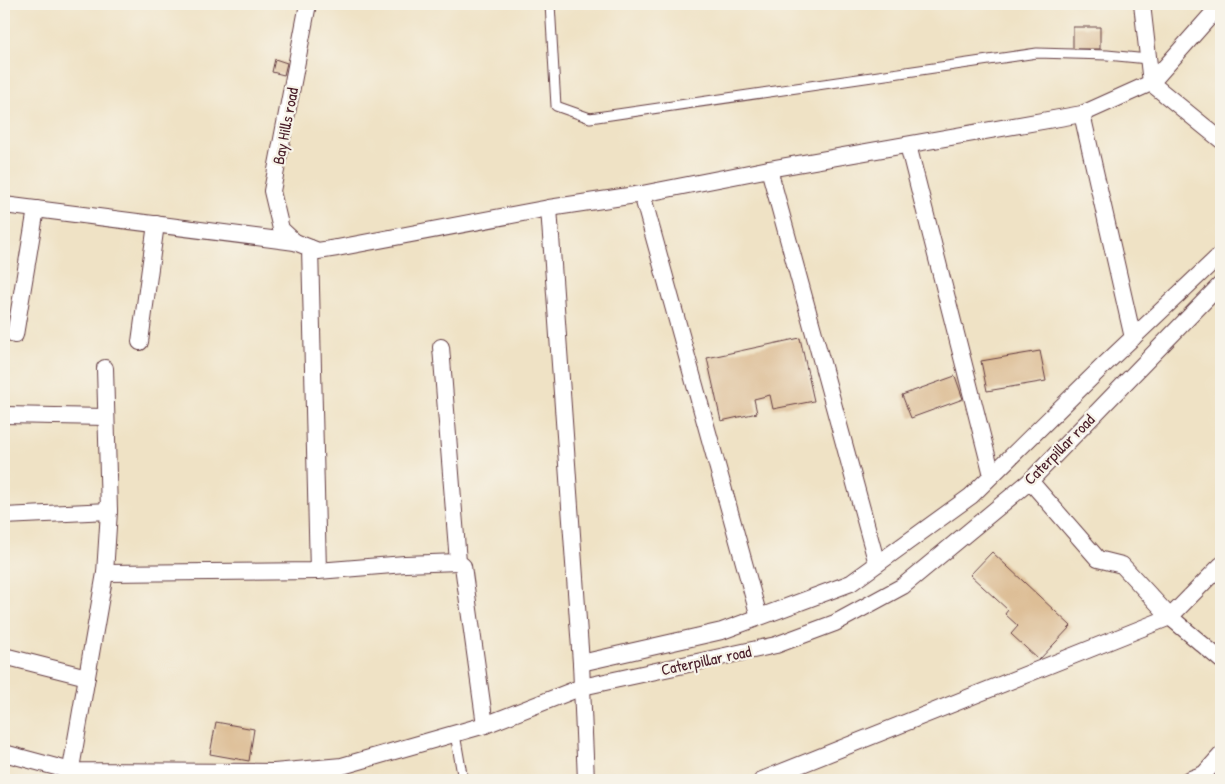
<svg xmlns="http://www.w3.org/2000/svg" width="1225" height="784" font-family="'Patrick Hand',sans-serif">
<rect width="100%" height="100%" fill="#f7f3e8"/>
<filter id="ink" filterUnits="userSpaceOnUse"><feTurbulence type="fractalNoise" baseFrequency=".02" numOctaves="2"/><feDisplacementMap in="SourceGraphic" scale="10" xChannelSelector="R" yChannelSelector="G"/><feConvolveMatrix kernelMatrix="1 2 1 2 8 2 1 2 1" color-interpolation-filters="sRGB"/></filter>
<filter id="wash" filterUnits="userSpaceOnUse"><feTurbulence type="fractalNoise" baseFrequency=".0096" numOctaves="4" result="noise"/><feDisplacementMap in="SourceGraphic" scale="20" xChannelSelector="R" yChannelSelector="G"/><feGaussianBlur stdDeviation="1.12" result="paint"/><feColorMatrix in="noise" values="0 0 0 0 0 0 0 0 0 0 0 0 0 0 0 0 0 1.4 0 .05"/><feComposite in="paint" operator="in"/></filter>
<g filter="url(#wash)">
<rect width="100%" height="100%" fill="#efe2c5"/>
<g id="blocks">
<g fill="#ddbe96">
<rect x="1073" y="27" width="27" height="22"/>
<polygon points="275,59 287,63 284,75 272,72"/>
<polygon points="800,338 814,401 773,409 770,395 754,399 757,413 721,421 707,358"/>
<polygon points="1040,351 1046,381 987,391 981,361"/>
<polygon points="955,376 963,399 911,418 902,395"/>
<polygon points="992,552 1071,626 1039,660 1011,634 1018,626 1005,614 1008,610 970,575"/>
<polygon points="216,722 254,729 249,761 210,754"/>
</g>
</g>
</g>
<g filter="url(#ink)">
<use href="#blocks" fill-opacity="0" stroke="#633c42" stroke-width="1"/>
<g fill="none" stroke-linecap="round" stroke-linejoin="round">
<g stroke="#633c42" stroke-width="11">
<g id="lane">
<polyline points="550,4 556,106 590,118 1037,53 1107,55 1148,59"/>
<polyline points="455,734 463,780"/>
</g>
</g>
<g stroke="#633c42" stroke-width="18">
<g id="street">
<polyline points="1142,4 1151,83 1221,140"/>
<polyline points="1082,114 1133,338"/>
<polyline points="908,145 992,475"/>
<polyline points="769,169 877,564"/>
<polyline points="642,194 759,617"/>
<polyline points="4,205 295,242 318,251 337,248 549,208 642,194 769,169 1082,114 1151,83 1221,4"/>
<polyline points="549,208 581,663 586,780"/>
<polyline points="295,242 281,229 272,191 308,4"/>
<polyline points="310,248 318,571"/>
<polyline points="15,335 36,209"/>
<polyline points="140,342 156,224"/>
<polyline points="441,347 458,562 463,566 485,725"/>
<polyline points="4,415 106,417"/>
<polyline points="1030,481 1098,559 1122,565 1170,617 1221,660"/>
<polyline points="4,516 109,511"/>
<polyline points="105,573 318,571 405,564 458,562"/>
<polyline points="4,656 87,677"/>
<polyline points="581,663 722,631 851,583 971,496 1103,366 1221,254"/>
<polyline points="4,753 71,771 274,772 342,766 485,725 582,687 776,645 835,623 903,586 1030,481 1221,284"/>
<polyline points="69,780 105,573 109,511 105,368"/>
<polyline points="762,780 1170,617 1221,565"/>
<polyline points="1188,780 1204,774 1221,755"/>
</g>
</g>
<use href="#lane" stroke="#fff" stroke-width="9"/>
<use href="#street" stroke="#fff" stroke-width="16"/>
</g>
</g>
<g text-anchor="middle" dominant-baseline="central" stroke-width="4.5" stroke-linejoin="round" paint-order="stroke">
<g font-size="16" fill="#4a1f2b" stroke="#f7f3e8">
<text transform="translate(285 126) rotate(-79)">Bay Hills road</text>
<text transform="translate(1059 449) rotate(-45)">Caterpillar road</text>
<text transform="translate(706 660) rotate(-12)">Caterpillar road</text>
</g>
</g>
<rect width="1225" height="784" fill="none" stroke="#f7f3e8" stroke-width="20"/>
</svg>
